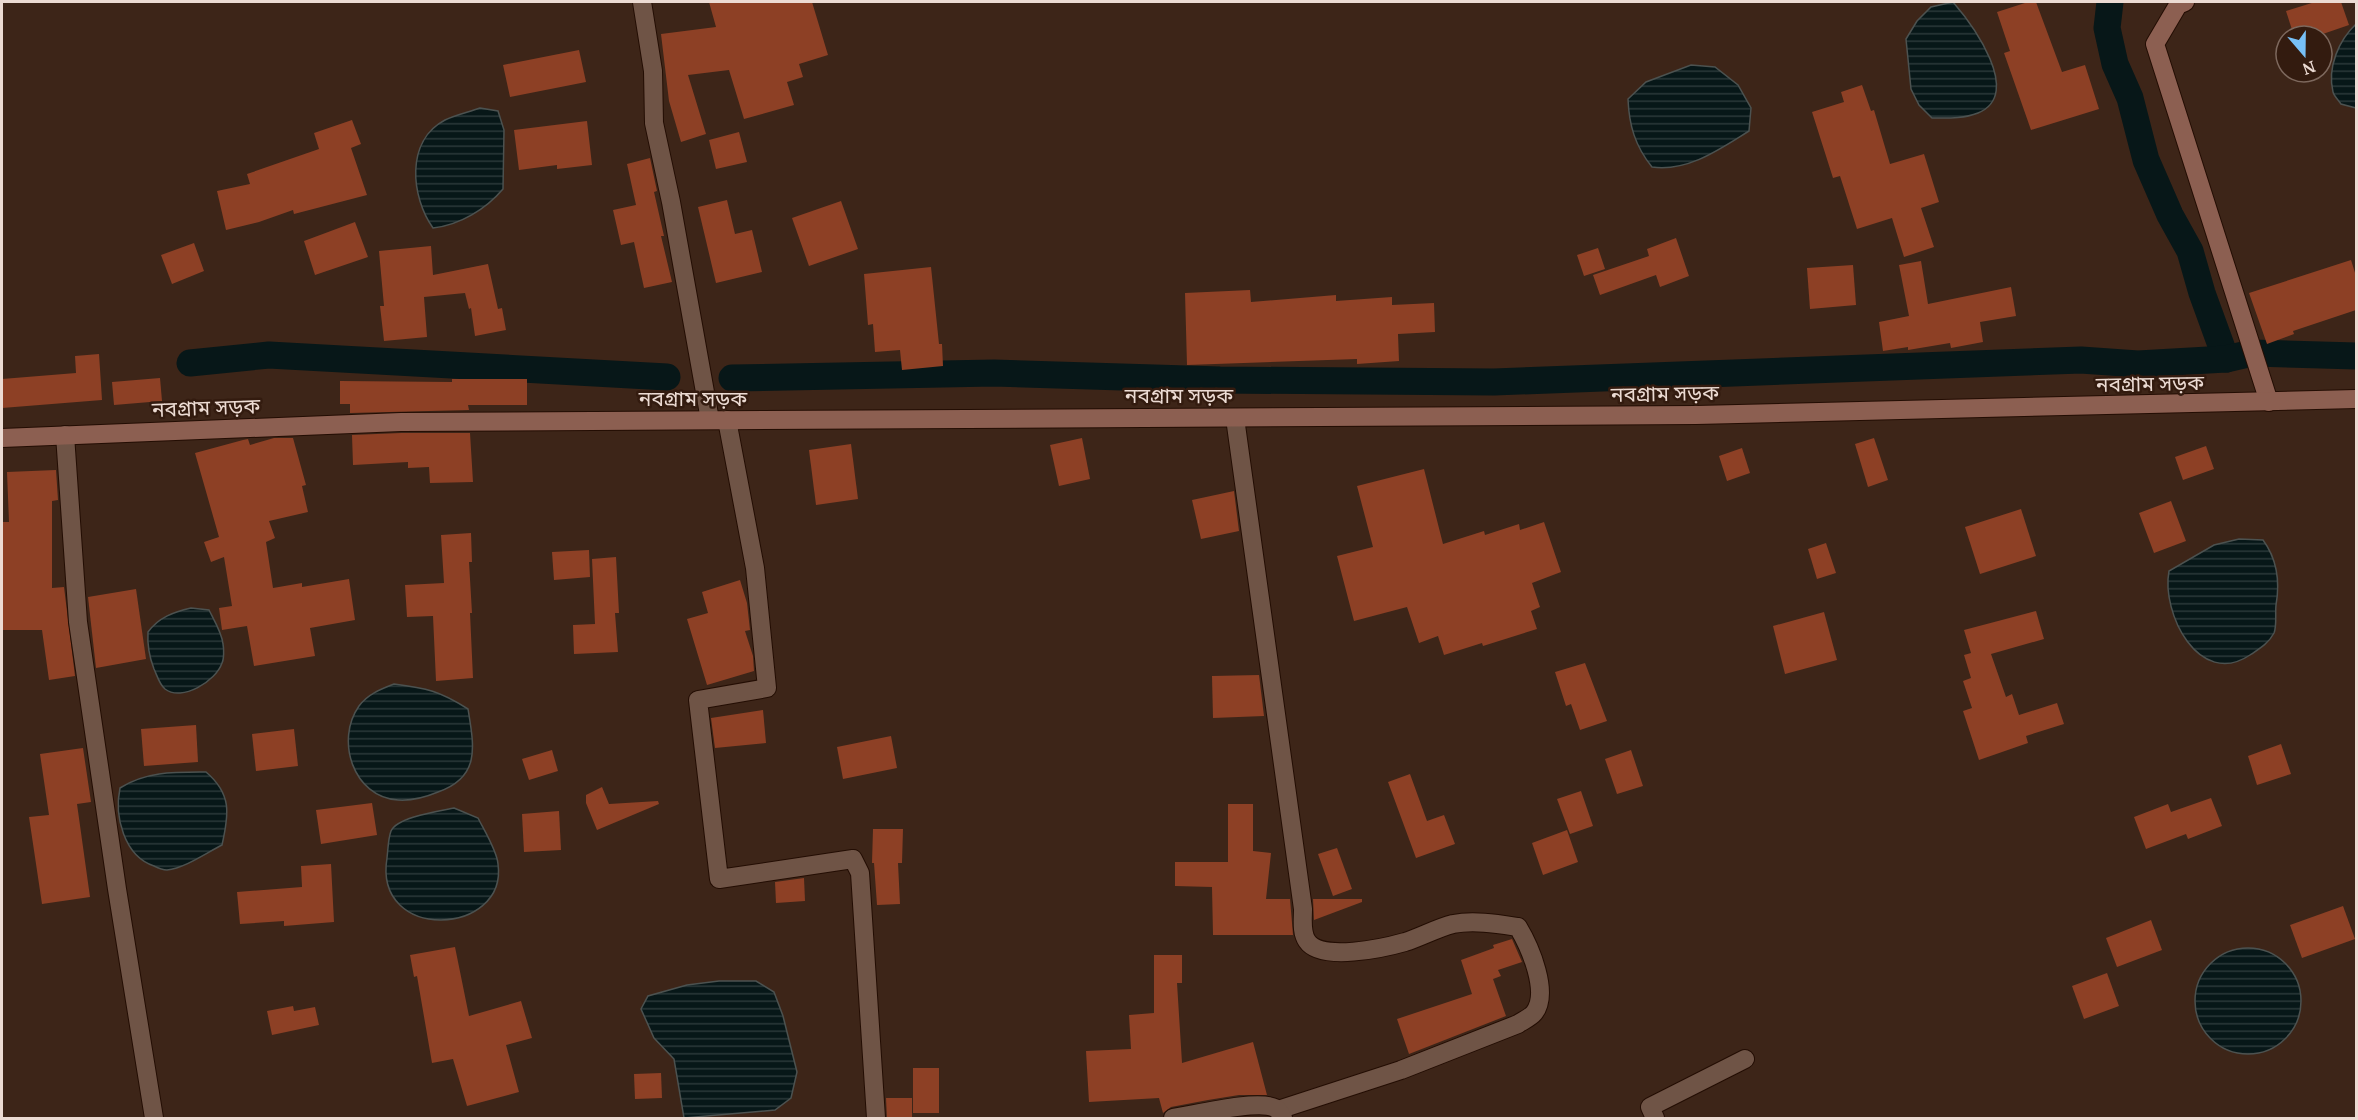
<svg xmlns="http://www.w3.org/2000/svg" width="2358" height="1120" font-family="'PT Serif','Noto Sans Bengali',serif">
<defs>
<pattern id="water-rules" width="6" height="5" patternUnits="userSpaceOnUse" patternTransform="scale(1.5)"><rect width="6" height="5" fill="#071718"/><path d="M0 2.5h6" fill="none" stroke="#2b3839"/></pattern>
</defs>
<rect width="100%" height="100%" fill="#3d2518"/>
<g fill="url(#water-rules)" stroke="#4c5250" stroke-width="1.5">
<path d="M 1953,2 C 1972,24 2024,94 1978,113 C 1963,119 1947,118 1932,118 L 1919,105 L 1911,89 L 1906,39 L 1917,21 L 1931,7 Z"/>
<path d="M 2356,24 L 2356,108 L 2341,104 C 2339,101 2334,96 2333,92 C 2327,67 2339,40 2356,24 Z"/>
<path d="M 1691,65 L 1715,67 L 1738,85 L 1751,108 L 1749,131 C 1720,149 1688,172 1652,167 C 1635,146 1629,125 1628,99 L 1646,82 Z"/>
<path d="M 480,108 L 498,111 L 504,130 L 503,189 C 486,209 460,225 433,228 C 411,197 405,141 445,120 C 455,115 469,112 480,108 Z"/>
<path d="M 2239,539 L 2263,540 C 2277,559 2280,582 2276,605 C 2275,614 2277,626 2274,633 C 2269,643 2259,649 2250,655 C 2199,689 2161,613 2169,571 L 2214,545 Z"/>
<path d="M 191,608 L 209,610 C 214,620 222,633 223,644 C 224,649 224,659 222,663 C 216,681 182,702 165,689 C 159,684 157,675 154,669 C 149,656 147,646 148,632 C 159,617 174,612 191,608 Z"/>
<path d="M 394,684 C 426,688 440,691 468,709 C 474,746 481,777 438,792 C 426,797 412,801 398,800 C 353,797 335,740 359,706 C 368,694 381,689 394,684 Z"/>
<path d="M 206,772 C 232,794 229,814 222,845 C 206,853 185,868 167,870 C 163,870 158,868 154,866 C 124,856 114,816 120,788 C 146,771 176,772 206,772 Z"/>
<path d="M 454,808 L 478,818 C 484,830 497,851 498,864 C 508,936 373,943 387,858 C 388,850 388,839 391,831 C 397,817 440,811 454,808 Z"/>
<circle cx="2248" cy="1001" r="53"/>
<polygon points="719,981 756,981 774,992 783,1016 797,1072 791,1098 775,1110 684,1118 674,1059 654,1038 641,1009 648,996 687,985"/>
</g>
<g fill="none" stroke-linecap="round" stroke-linejoin="round">
<g stroke="#071718" stroke-width="27">
<polyline points="2110,2 2107,28 2115,64 2130,98 2146,160 2170,215 2190,251 2202,293 2226,359"/>
<polyline points="190,363 269,355 667,377"/>
<polyline points="732,378 994,373 1220,380 1494,382 2081,360 2138,364 2226,359 2252,353 2356,356"/>
</g>
</g>
<g fill="#8d4025">
<polygon points="709,2 812,2 828,55 799,64 803,77 787,82 794,105 744,119 729,70 688,75 706,134 681,142 669,101 661,34 716,27"/>
<polygon points="2028,2 2036,2 2062,72 2085,65 2099,109 2031,130 2004,53 2010,51 1997,12"/>
<polygon points="2315,2 2341,2 2349,25 2317,36 2294,36 2286,11"/>
<polygon points="579,50 586,82 510,97 503,65"/>
<polygon points="1862,85 1871,111 1874,110 1890,164 1924,154 1939,202 1921,208 1934,247 1904,257 1892,218 1857,229 1840,176 1833,178 1812,112 1844,102 1841,92"/>
<polygon points="352,120 361,144 351,148 367,195 294,214 293,210 259,222 226,230 217,191 250,184 247,174 319,149 314,133"/>
<polygon points="587,121 592,165 557,169 557,165 519,170 514,130"/>
<polygon points="739,132 747,162 716,169 709,140"/>
<polygon points="650,158 657,191 654,192 664,236 661,236 672,282 644,288 634,242 621,245 613,210 636,205 627,164"/>
<polygon points="727,200 735,234 752,230 762,272 716,283 698,207"/>
<polygon points="841,201 858,249 809,266 792,218"/>
<polygon points="355,222 368,257 315,275 304,241"/>
<polygon points="1676,238 1689,276 1660,287 1656,275 1600,295 1593,275 1649,256 1647,249"/>
<polygon points="194,243 204,271 172,284 161,255"/>
<polygon points="431,246 433,275 488,264 498,309 502,308 506,330 475,336 471,308 469,309 465,293 424,297 427,337 384,341 380,306 384,306 379,251"/>
<polygon points="1598,248 1605,269 1584,276 1577,255"/>
<polygon points="2351,260 2356,276 2356,310 2293,331 2294,334 2267,344 2249,293"/>
<polygon points="1921,261 1928,304 2011,287 2016,316 1980,322 1983,342 1951,348 1950,343 1908,350 1908,347 1883,351 1879,322 1909,316 1899,265"/>
<polygon points="1853,265 1856,305 1810,309 1807,268"/>
<polygon points="931,267 939,344 942,344 943,366 902,370 900,350 875,352 873,324 868,325 864,274"/>
<polygon points="1250,290 1251,302 1336,295 1336,301 1392,297 1392,305 1434,303 1435,332 1398,334 1399,361 1357,364 1357,359 1187,365 1185,293"/>
<polygon points="99,354 102,400 2,408 2,379 76,373 75,356"/>
<polygon points="160,378 162,401 114,405 112,382"/>
<polygon points="452,379 527,379 527,405 468,405 469,410 350,413 350,404 340,404 340,381 452,382"/>
<polygon points="401,433 470,433 473,482 430,483 429,467 408,468 408,462 353,465 352,435"/>
<polygon points="274,438 293,438 306,485 302,486 308,512 269,521 275,538 266,542 273,588 302,583 302,587 349,579 355,620 310,628 315,656 254,666 247,626 222,630 219,608 232,606 224,557 211,562 204,542 219,537 195,453 243,440 248,439 250,445"/>
<polygon points="1082,438 1090,479 1059,486 1050,445"/>
<polygon points="1874,438 1888,480 1868,487 1855,444"/>
<polygon points="851,444 858,499 816,505 809,450"/>
<polygon points="2206,446 2214,469 2183,480 2175,457"/>
<polygon points="1742,448 1750,473 1727,481 1719,456"/>
<polygon points="1424,469 1443,544 1484,531 1485,535 1519,524 1520,530 1544,522 1561,572 1532,583 1540,607 1531,611 1537,629 1483,646 1482,643 1444,655 1438,636 1419,643 1407,607 1354,621 1337,556 1373,547 1357,486"/>
<polygon points="56,470 58,500 52,501 52,588 64,587 75,676 49,680 42,630 2,630 2,522 9,522 7,472"/>
<polygon points="1234,491 1239,531 1201,539 1192,500"/>
<polygon points="2171,501 2186,541 2154,553 2139,513"/>
<polygon points="2021,509 2036,556 1980,574 1965,527"/>
<polygon points="471,533 472,562 469,562 472,613 470,613 473,678 436,681 433,616 407,617 405,585 444,583 441,535"/>
<polygon points="1826,543 1836,573 1817,579 1808,549"/>
<polygon points="589,550 590,577 554,580 552,552"/>
<polygon points="616,557 619,613 615,613 618,652 574,654 573,625 595,624 592,559"/>
<polygon points="740,580 747,603 750,630 745,631 753,656 754,671 707,685 687,619 708,613 702,592"/>
<polygon points="136,589 146,659 96,668 88,597"/>
<polygon points="2036,611 2044,639 1991,654 2006,697 2012,694 2019,715 2057,703 2064,724 2026,736 2028,743 1979,760 1963,711 1972,708 1963,681 1971,678 1964,655 1971,653 1964,630"/>
<polygon points="1824,612 1837,660 1785,674 1773,626"/>
<polygon points="1585,663 1607,721 1580,730 1571,704 1566,706 1555,672"/>
<polygon points="1259,675 1264,716 1213,718 1212,676"/>
<polygon points="763,710 766,743 715,748 711,718"/>
<polygon points="196,725 198,762 144,766 141,729"/>
<polygon points="294,729 298,766 256,771 252,734"/>
<polygon points="891,736 897,768 843,779 837,747"/>
<polygon points="2281,744 2291,774 2257,785 2248,756"/>
<polygon points="83,748 91,802 77,804 90,897 42,904 29,817 49,815 40,754"/>
<polygon points="552,750 558,771 529,780 522,759"/>
<polygon points="1631,750 1643,786 1617,794 1605,759"/>
<polygon points="1410,774 1427,821 1444,815 1455,844 1416,858 1388,782"/>
<polygon points="602,787 609,804 658,801 659,804 597,830 586,803 586,795"/>
<polygon points="1581,791 1593,826 1570,834 1557,799"/>
<polygon points="2211,798 2222,826 2188,839 2186,834 2146,849 2134,817 2168,804 2171,812"/>
<polygon points="372,803 377,835 321,844 316,810"/>
<polygon points="1228,804 1253,804 1253,851 1271,853 1266,899 1290,899 1293,935 1213,935 1212,887 1175,886 1175,862 1228,862"/>
<polygon points="559,811 561,850 524,852 522,814"/>
<polygon points="873,829 903,829 902,863 898,863 900,904 877,905 874,863 872,863"/>
<polygon points="1567,830 1578,862 1543,875 1532,843"/>
<polygon points="1337,848 1352,889 1333,896 1318,854"/>
<polygon points="331,864 334,922 284,926 284,921 240,924 237,892 302,887 301,866"/>
<polygon points="804,878 805,901 776,903 775,882"/>
<polygon points="1313,899 1362,899 1362,902 1314,920"/>
<polygon points="2343,906 2355,939 2302,958 2290,925"/>
<polygon points="2151,920 2162,950 2117,967 2106,938"/>
<polygon points="1512,939 1522,962 1498,970 1501,976 1493,979 1506,1016 1409,1054 1397,1019 1472,994 1461,960 1494,948 1493,945"/>
<polygon points="455,947 469,1016 521,1001 532,1038 506,1045 519,1092 467,1106 453,1059 432,1063 417,976 414,977 410,955"/>
<polygon points="1154,955 1182,955 1182,983 1177,983 1182,1063 1253,1042 1267,1095 1239,1095 1208,1100 1171,1107 1163,1113 1159,1098 1089,1102 1086,1051 1131,1049 1129,1015 1154,1013"/>
<polygon points="2107,973 2119,1006 2084,1019 2072,986"/>
<polygon points="293,1006 294,1011 315,1007 319,1025 272,1035 267,1011"/>
<rect x="913" y="1068" width="26" height="45"/>
<polygon points="661,1073 662,1098 635,1099 634,1074"/>
<polygon points="886,1098 912,1098 912,1119 887,1119"/>
</g>
<g fill="none" stroke-linecap="round" stroke-linejoin="round">
<g stroke="#230d03" stroke-width="20">
<g id="street">
<polyline points="642,2 653,71 654,123 671,202 710,420"/>
<path d="M 1235,418 L 1303,909 C 1303,920 1301,932 1307,941 C 1321,962 1384,948 1405,942 C 1421,937 1437,928 1453,924 C 1474,920 1498,924 1518,927 C 1530,947 1550,993 1534,1013 C 1530,1018 1522,1021 1518,1024 L 1401,1070 L 1278,1110"/>
<polyline points="727,420 755,568 767,688 698,700 719,879 853,859 860,873 876,1118"/>
<polyline points="65,435 78,622 117,889 154,1118"/>
<path d="M 1173,1118 C 1194,1115 1257,1099 1275,1108 C 1279,1110 1281,1114 1283,1118"/>
<polyline points="1655,1118 1650,1107 1745,1059"/>
</g>
</g>
<g stroke="#230d03" stroke-width="20">
<g id="secondary">
<polyline points="2185,2 2178,5 2155,44 2269,402"/>
<polyline points="2,438 401,422 1696,415 2356,399"/>
</g>
</g>
<use href="#street" stroke="#6f5446" stroke-width="18"/>
<use href="#secondary" stroke="#8c5f51" stroke-width="18"/>
</g>
<g text-anchor="middle" dominant-baseline="central" stroke-width="5" stroke-linejoin="round" paint-order="stroke">
<g font-size="21" fill="#ecdbd3" stroke="#331b0f">
<text transform="translate(2150 383) rotate(-1)">নবগ্রাম সড়ক</text>
<text transform="translate(1665 393) rotate(-1)">নবগ্রাম সড়ক</text>
<text x="1179" y="395">নবগ্রাম সড়ক</text>
<text x="693" y="398">নবগ্রাম সড়ক</text>
<text transform="translate(206 407) rotate(-2)">নবগ্রাম সড়ক</text>
</g>
</g>
<rect width="2358" height="1120" fill="none" stroke="#ecdbd3" stroke-width="6"/>
<g transform="translate(2304 54) rotate(160)"><circle r="28" fill="#331b0f" stroke="#7d685d" stroke-width="1.5"/>
<path d="M0-4.5L10 22L0 15L-10 22Z" fill="#77c0f7"/>
<text y="-9" font-size="16" font-weight="bold" text-anchor="middle" fill="#ecdbd3">N</text>
</g>
</svg>
